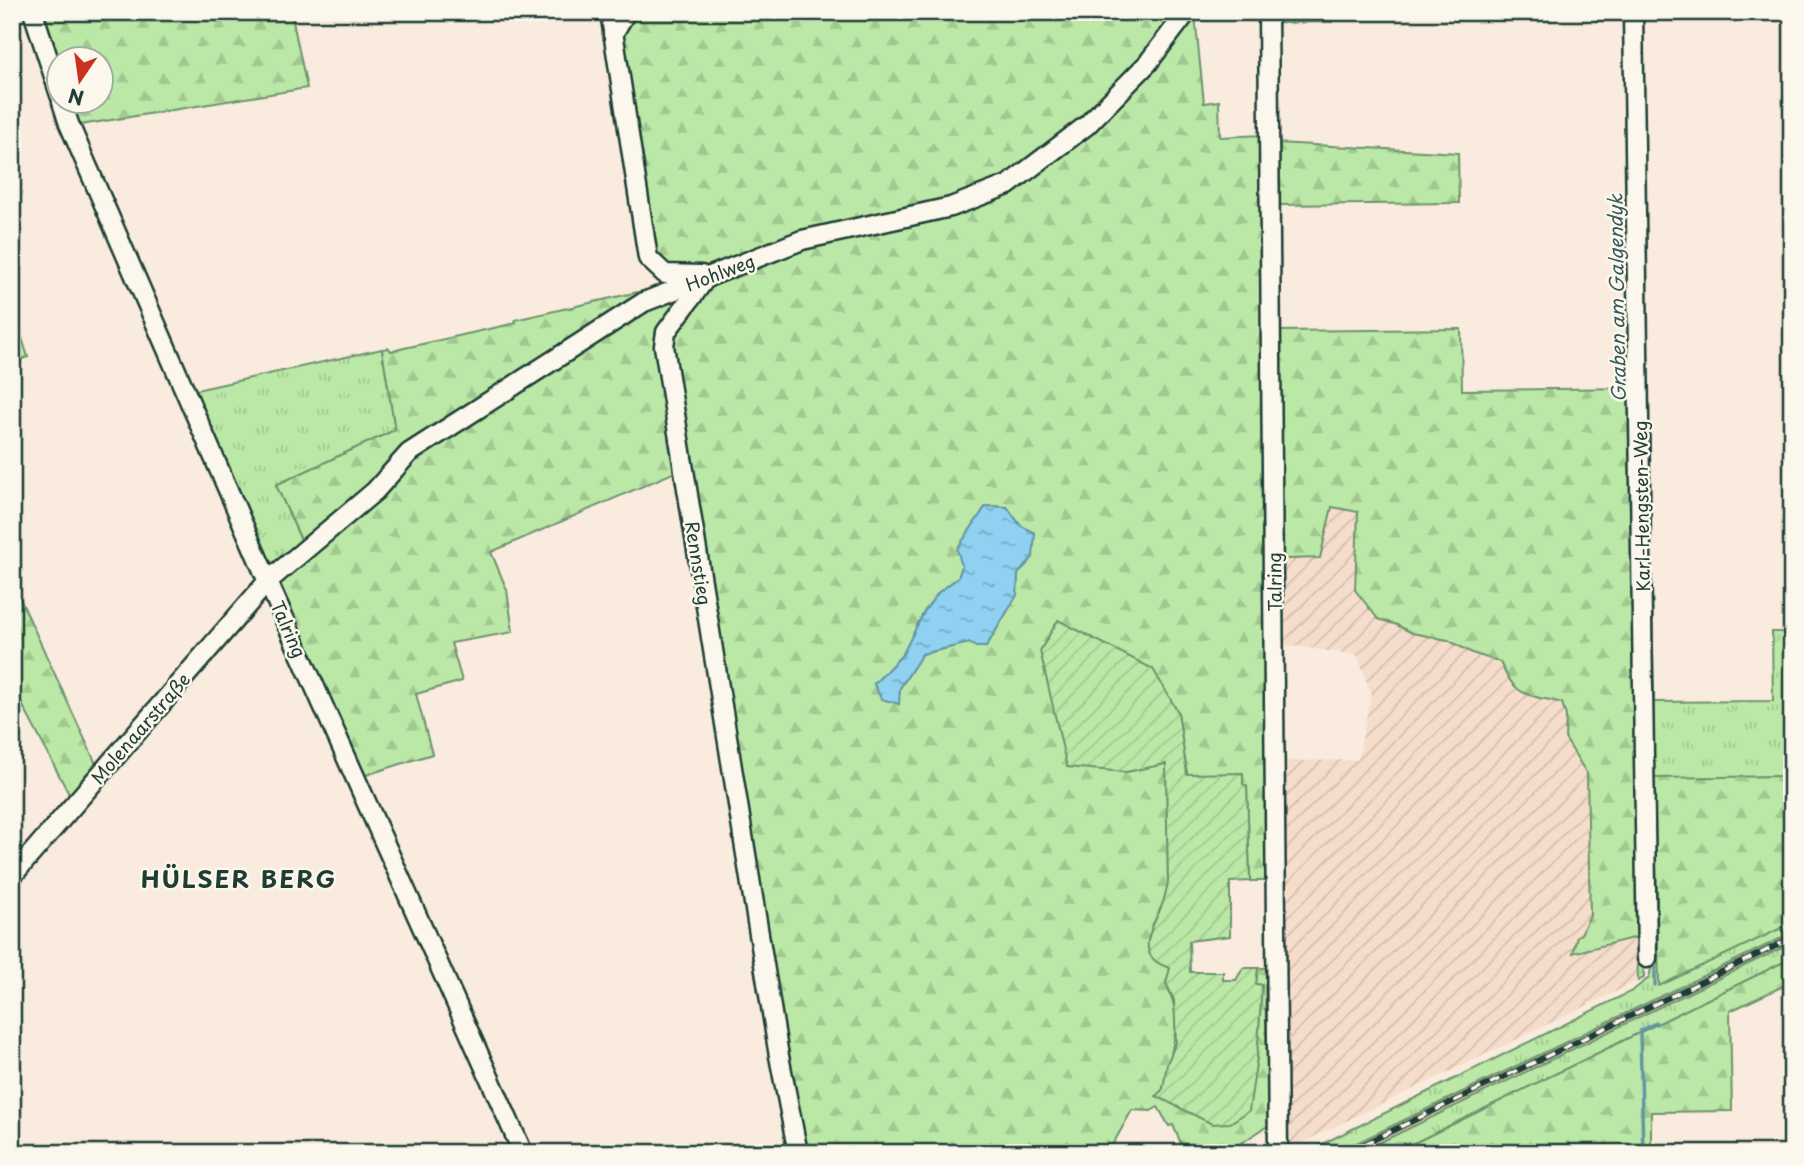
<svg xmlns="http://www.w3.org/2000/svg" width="1804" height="1165" font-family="'Playpen Sans',sans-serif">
<defs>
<pattern id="industrial-furrows" width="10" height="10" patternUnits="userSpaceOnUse" patternTransform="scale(1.75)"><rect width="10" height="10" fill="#f6ddcb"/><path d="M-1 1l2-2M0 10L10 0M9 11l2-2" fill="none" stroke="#d2bfaf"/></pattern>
<pattern id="grass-tufts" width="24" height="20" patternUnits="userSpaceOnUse" patternTransform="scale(1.75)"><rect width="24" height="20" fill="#bbe8a6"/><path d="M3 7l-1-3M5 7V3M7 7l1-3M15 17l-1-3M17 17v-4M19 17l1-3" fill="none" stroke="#a0c890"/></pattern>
<pattern id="forest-firs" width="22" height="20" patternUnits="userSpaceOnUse" patternTransform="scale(1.75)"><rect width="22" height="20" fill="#bbe8a6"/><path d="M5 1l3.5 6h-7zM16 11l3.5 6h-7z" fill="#a0c890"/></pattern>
<pattern id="garden-furrows" width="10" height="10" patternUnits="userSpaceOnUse" patternTransform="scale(1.75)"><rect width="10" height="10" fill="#bbe8a6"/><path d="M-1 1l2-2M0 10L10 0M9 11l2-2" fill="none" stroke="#a0c890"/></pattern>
<pattern id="water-ripples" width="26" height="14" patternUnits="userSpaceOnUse" patternTransform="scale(1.75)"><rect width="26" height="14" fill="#90d0f1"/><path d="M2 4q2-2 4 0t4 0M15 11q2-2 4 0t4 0" fill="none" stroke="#75aac4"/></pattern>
</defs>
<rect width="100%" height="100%" fill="#f9ebdd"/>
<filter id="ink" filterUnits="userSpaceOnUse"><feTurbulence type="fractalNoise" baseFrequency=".0143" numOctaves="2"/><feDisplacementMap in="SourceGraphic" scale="14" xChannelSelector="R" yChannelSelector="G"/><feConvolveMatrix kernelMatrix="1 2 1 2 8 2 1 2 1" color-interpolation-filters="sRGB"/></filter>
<g filter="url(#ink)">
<polygon fill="#f6ddcb" points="1792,933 1792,943 1463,1103 1358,1153 1336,1153"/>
<polygon fill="url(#industrial-furrows)" points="1332,507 1359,512 1355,590 1378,619 1397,625 1412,633 1448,640 1472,653 1500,662 1508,682 1518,691 1562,703 1566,716 1565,738 1587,774 1590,915 1574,953 1637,937 1638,981 1286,1150 1282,761 1358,760 1371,693 1357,655 1281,644 1280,555"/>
<g fill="url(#grass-tufts)" stroke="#6d926d" stroke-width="2">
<polygon points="1623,12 1629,12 1635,388 1629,388"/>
<polygon points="382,349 395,430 276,485 302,542 270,568 192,391"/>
<polygon points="1646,588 1652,588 1654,702 1773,701 1772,632 1792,632 1792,776 1654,779 1659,985 1792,923 1792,933 1336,1153 1304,1153 1632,991 1649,978 1652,964"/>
<polygon points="1792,943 1792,958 1394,1153 1358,1153"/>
</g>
<g fill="url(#forest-firs)" stroke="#6d926d" stroke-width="2" fill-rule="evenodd">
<polygon points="39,12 291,12 307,88 74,126 67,102 102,102 102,60 60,60 59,78"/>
<polygon points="632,12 1179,12 1131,76 1052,147 1004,182 949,201 717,265 665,267 652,253 622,47 626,26"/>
<polygon points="1276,12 1331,12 1332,22 1276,23"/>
<path d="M 1195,15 L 1204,103 L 1219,101 L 1220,137 L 1264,135 L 1269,881 L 1250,881 L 1247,787 L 1187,774 L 1178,712 L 1126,772 L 1166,763 L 1168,883 L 1164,902 L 1151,928 L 1171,968 L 1166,983 C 1186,1024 1170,1049 1163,1089 L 1248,1111 L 1257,1057 L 1262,985 L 1256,984 L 1258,968 L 1270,968 L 1265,985 L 1268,1098 L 1272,1123 L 1226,1153 L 1185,1153 L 1173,1125 L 1169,1126 L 1158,1107 L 1151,1111 L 1132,1110 L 1108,1153 L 802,1153 L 668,345 L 704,286 L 804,246 L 940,216 L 1093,131 ZM 986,506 L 1007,507 L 1020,525 L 1033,557 L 1018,574 L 1017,595 L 986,647 L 969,643 L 922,654 L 900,688 L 898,704 L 874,684 L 903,654 L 924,612 L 939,592 L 958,578 L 962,566 L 958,549 Z"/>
<polygon points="1277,143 1458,153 1459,203 1277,205"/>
<polygon points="651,289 405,446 374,485 302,542 276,485 395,430 382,349 389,348 391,351 516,323 515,320"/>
<polygon points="688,293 663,332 680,470 491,552 507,590 513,632 451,643 462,681 416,694 432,754 363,776 276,581 412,458 624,321"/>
<polygon points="12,306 28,357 12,362"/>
<path d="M 1461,329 L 1462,390 L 1635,388 L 1635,586 L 1644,978 L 1638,981 L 1637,937 L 1573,953 L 1577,936 L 1581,934 L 1590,915 L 1587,774 L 1565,738 L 1566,716 L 1562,703 C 1527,694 1515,698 1500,662 L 1472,653 L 1448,640 L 1412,633 L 1397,625 L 1378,619 L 1355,590 L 1358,512 L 1332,507 L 1320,558 L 1286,559 L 1280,555 L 1278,331 Z"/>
<polygon points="12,581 98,768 71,798 12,685"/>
<polygon points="1792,776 1792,923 1659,986 1654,778"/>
<polygon points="1792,958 1792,982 1730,1011 1732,1111 1651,1112 1651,1153 1394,1153"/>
</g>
<path fill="url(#garden-furrows)" stroke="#6d926d" stroke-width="2" d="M 1058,620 L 1153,669 L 1178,712 L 1187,774 L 1243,773 L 1243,784 L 1247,786 L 1250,881 L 1230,882 L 1230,936 L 1189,941 L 1190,972 L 1223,972 L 1223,980 L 1236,980 L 1243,968 L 1258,968 L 1256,984 L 1262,985 L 1257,1057 L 1249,1111 L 1230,1123 L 1212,1124 L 1156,1096 L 1163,1089 L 1167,1064 L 1176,1042 L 1174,1000 L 1166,983 L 1170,968 C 1132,957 1152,929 1162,905 C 1165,898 1166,890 1168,883 L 1166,764 L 1126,772 L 1067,767 L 1040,651 Z"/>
<polygon fill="url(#water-ripples)" stroke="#6395a5" stroke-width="2" points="986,506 1007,507 1020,525 1035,533 1033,557 1018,574 1017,595 986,647 976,647 969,643 922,654 900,688 899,704 881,699 874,684 903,654 924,612 939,592 958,578 962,566 957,549"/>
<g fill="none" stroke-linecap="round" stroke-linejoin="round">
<g stroke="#6395a5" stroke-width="3.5">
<polyline points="1655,965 1655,985"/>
<polyline points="1643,1153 1640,1031 1656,1023"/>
</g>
<g stroke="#1f3d34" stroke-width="23">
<g id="minor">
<polyline points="33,12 60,95"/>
<polyline points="610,12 648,258 665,274 701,275"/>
<polyline points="1268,12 1278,1153"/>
<polyline points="1633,12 1647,958"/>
<polyline points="613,34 626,12"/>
<polyline points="62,102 69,124 272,591 523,1153"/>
<polyline points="706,278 666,332 664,346 750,879 779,1056 798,1153"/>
<polyline points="12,876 268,581 375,491 409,453 644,302 802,240 951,207 1008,185 1087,125 1147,64 1187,12"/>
</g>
</g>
<use href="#minor" stroke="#fbf7ec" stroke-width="18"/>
<g stroke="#1f3d34" stroke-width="6">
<polyline id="rail" points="1346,1153 1792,938"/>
</g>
<use href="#rail" stroke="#fbf7ec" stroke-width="3.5" stroke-dasharray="10" stroke-linecap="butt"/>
</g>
</g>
<g text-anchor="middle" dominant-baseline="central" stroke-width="5" stroke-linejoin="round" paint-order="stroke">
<g font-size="18" fill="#1f3d34" stroke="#fbf7ec">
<text transform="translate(720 272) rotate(-21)">Hohlweg</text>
<text transform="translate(1641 506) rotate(-91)">Karl-Hengsten-Weg</text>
<text transform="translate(699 563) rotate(81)">Rennstieg</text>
<text transform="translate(1274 582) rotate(-91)">Talring</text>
<text transform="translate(289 629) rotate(66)">Talring</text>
<text transform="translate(140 728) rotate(-49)">Molenaarstraße</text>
</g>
<g font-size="19" font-style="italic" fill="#365a5a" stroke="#fbf7ec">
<text transform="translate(1616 298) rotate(-91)">Graben am Galgendyk</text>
</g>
<g font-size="24" font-weight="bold" letter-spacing="2" fill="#1f3d34" stroke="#fbf7ec">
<text x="239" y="878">HÜLSER BERG</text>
</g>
</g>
<rect width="1804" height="1165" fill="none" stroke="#fbf7ec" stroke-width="42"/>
<rect x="21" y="21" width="1762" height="1123" fill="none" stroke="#1f3d34" stroke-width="2.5" filter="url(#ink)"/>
<g transform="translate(80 80) rotate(193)"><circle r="33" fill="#fbf7ec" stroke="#a3ada2" stroke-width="2"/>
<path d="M0-5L12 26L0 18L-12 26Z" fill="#c8321e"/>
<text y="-10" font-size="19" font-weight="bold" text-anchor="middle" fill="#1f3d34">N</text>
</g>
</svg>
